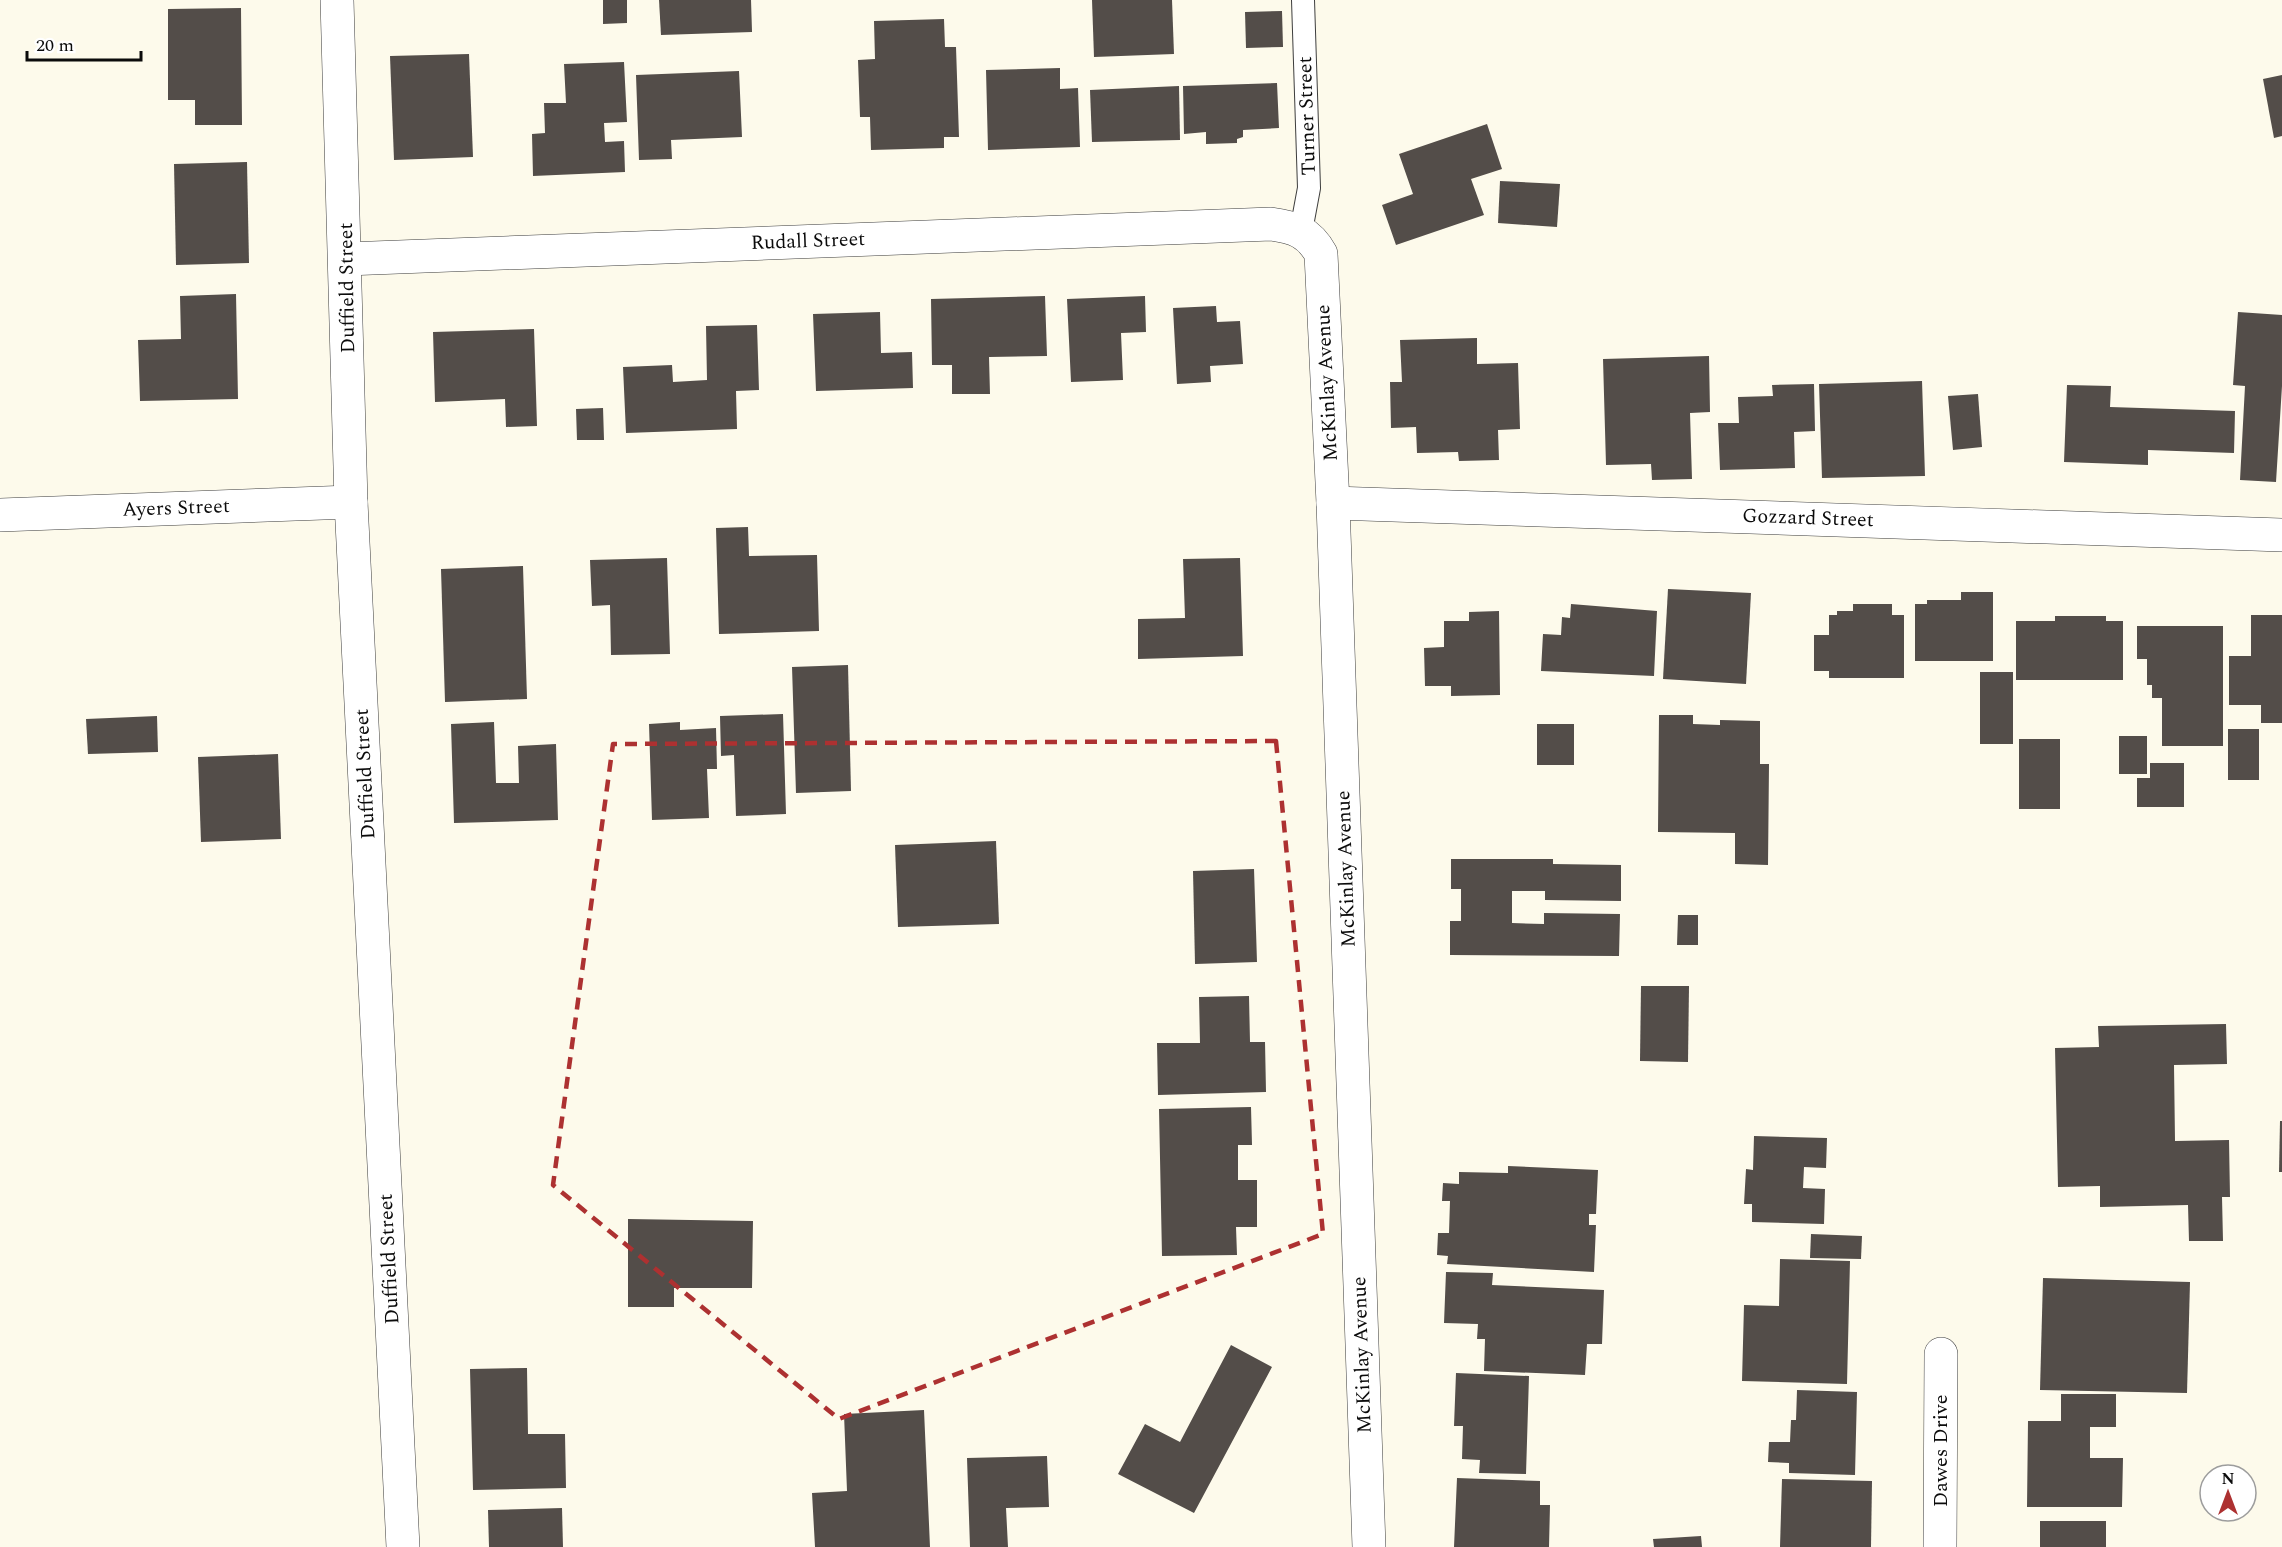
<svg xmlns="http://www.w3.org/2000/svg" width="2282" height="1547" font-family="Spectral,serif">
<rect width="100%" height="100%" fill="#fdfaeb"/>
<g fill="#534d49">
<polygon points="603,0 627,0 627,23 603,24"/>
<polygon points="659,0 751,0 752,32 661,35"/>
<polygon points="1092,0 1172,0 1174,54 1094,57"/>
<polygon points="241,8 242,125 195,125 195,100 168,100 168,9"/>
<polygon points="1282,11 1283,47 1246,48 1245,12"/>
<polygon points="944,19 945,47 956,47 959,137 944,137 944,148 871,150 870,117 860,117 858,60 875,59 874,21"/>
<polygon points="469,54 473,157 394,160 390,56"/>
<polygon points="624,62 627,122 604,123 605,142 624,141 625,172 533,176 532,134 545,133 544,103 566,103 564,64"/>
<polygon points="1060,68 1060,89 1078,88 1080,147 988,150 986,70"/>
<polygon points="739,71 742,137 671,140 672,159 639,160 636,75"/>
<polygon points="2282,75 2282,136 2274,138 2263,79"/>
<polygon points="1277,83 1279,128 1243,130 1243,137 1237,139 1237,143 1206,144 1206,132 1184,134 1183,86"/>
<polygon points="1179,86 1180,140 1092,142 1090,90"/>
<polygon points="1487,124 1502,169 1471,179 1484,215 1396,245 1382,205 1413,194 1399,154"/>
<polygon points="247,162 249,263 176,265 174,164"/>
<polygon points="1500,181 1560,184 1557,227 1498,223"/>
<polygon points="236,294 238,399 140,401 138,340 181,339 180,296"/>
<polygon points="1045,296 1047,356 989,357 990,394 952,394 952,365 932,365 931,299"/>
<polygon points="1145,296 1146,332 1121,333 1123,380 1071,382 1067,299"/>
<polygon points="1216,306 1217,322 1240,321 1243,364 1210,366 1211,382 1177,384 1173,308"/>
<polygon points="880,312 881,353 912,352 913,388 816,391 813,314"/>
<polygon points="2238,312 2282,315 2282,386 2276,482 2240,480 2245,386 2233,385"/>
<polygon points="757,325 759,390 736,391 737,429 626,433 623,367 672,365 673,382 707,380 706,326"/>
<polygon points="534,329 537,426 506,427 505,399 435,402 433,332"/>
<polygon points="1477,338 1477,364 1518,363 1520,429 1498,430 1499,460 1459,461 1458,452 1417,453 1416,427 1391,428 1390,382 1402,382 1400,340"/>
<polygon points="1709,356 1710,412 1690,413 1692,479 1652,480 1651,464 1606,465 1603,359"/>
<polygon points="1922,381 1925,476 1822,478 1819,384"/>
<polygon points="1814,384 1815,431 1794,432 1795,468 1720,470 1718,423 1739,423 1738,397 1773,396 1772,385"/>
<polygon points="2067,385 2111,386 2110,407 2235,411 2234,453 2148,450 2148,465 2064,462"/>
<polygon points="1978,394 1982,447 1953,450 1948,396"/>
<polygon points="603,408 604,440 577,440 576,409"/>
<polygon points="748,527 749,556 817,555 819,631 719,634 716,528"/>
<polygon points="667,558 670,654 611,655 610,605 592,606 590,560"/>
<polygon points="1240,558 1243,656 1138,659 1138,619 1185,618 1183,559"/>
<polygon points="523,566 527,699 445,702 441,569"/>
<polygon points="1668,589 1751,593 1746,684 1663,679"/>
<polygon points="1961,592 1993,592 1993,661 1915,661 1915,604 1927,604 1927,600 1961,600"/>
<polygon points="1571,604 1657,611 1654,676 1541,671 1543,634 1561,635 1562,617 1570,618"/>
<polygon points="1853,604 1892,604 1892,615 1904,615 1904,678 1829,678 1829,671 1814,671 1814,635 1829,635 1829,615 1837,615 1837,611 1853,611"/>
<polygon points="1499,611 1500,695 1451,696 1451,686 1425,686 1424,648 1444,647 1444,621 1469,621 1469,612"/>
<polygon points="2251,615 2282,615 2282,723 2261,723 2261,705 2229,705 2229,656 2251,656"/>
<polygon points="2055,616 2106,616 2106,621 2123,621 2123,680 2016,680 2016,621 2055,621"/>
<polygon points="2137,626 2223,626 2223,746 2162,746 2162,698 2152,698 2152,685 2147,685 2147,659 2137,659"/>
<polygon points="848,665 851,791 796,793 792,667"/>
<rect x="1980" y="672" width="33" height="72"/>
<polygon points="783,714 786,814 736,816 734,755 721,756 720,716"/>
<polygon points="1659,715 1693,715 1693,724 1720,725 1720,720 1760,721 1760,764 1769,764 1768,865 1735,864 1735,833 1658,832"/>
<polygon points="157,716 158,752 88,754 86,719"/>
<polygon points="494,722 496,783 519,783 518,746 556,744 558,820 454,823 451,724"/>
<polygon points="680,722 680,730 716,728 717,769 707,769 709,818 652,820 649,724"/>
<rect x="1537" y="724" width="37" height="41"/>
<rect x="2228" y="729" width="31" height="51"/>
<rect x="2119" y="736" width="28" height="38"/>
<rect x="2019" y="739" width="41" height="70"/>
<polygon points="278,754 281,839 201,842 198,757"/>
<polygon points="2150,763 2184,763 2184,807 2137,807 2137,778 2150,778"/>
<polygon points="996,841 999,924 898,927 895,845"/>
<polygon points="1451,859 1553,859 1553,864 1621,865 1621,901 1545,900 1545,891 1512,891 1512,923 1544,924 1544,913 1620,914 1619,956 1450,955 1450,921 1461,921 1461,889 1451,889"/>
<polygon points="1254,869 1257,962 1195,964 1193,871"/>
<polygon points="1678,915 1698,915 1698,945 1677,945"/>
<polygon points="1641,986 1689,986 1688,1062 1640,1061"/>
<polygon points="1249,996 1250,1042 1265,1042 1266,1092 1158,1095 1157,1043 1200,1043 1199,997"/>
<polygon points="2226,1024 2227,1064 2174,1065 2175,1141 2229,1140 2230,1197 2222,1197 2223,1241 2189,1241 2188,1205 2100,1207 2100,1186 2058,1187 2055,1048 2099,1047 2098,1026"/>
<polygon points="1251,1107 1252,1145 1238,1145 1238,1180 1257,1180 1257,1227 1236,1227 1237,1255 1162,1256 1159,1109"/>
<polygon points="2280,1121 2282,1121 2282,1172 2279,1172"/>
<polygon points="1754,1136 1827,1138 1826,1168 1804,1167 1803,1188 1825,1189 1824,1224 1752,1222 1752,1204 1744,1204 1746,1169 1753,1170"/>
<polygon points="1508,1166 1598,1170 1596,1214 1589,1214 1589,1225 1596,1225 1594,1272 1447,1264 1448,1256 1437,1255 1438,1233 1449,1233 1450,1201 1442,1201 1443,1183 1459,1184 1459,1172 1508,1173"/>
<polygon points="628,1219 753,1221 752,1288 674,1288 674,1307 628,1307"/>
<polygon points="1811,1234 1862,1236 1861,1259 1810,1258"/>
<polygon points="1780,1259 1850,1261 1847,1384 1742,1381 1744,1305 1779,1306"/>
<polygon points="1446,1272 1493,1273 1492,1285 1604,1290 1602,1344 1587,1344 1585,1375 1484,1371 1485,1339 1477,1339 1478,1324 1444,1323"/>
<polygon points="2043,1278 2190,1282 2187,1393 2040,1390"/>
<polygon points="1231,1345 1272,1367 1194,1513 1118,1474 1145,1424 1180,1442"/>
<polygon points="527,1368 528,1434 565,1434 566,1488 473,1490 470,1369"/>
<polygon points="1456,1373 1529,1376 1526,1474 1479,1473 1480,1460 1462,1459 1463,1426 1454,1426"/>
<polygon points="1797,1390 1857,1392 1855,1475 1789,1473 1789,1463 1768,1462 1769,1442 1790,1442 1791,1420 1796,1420"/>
<polygon points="2061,1394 2116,1394 2116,1427 2090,1427 2090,1458 2123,1458 2122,1507 2027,1507 2028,1421 2061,1421"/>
<polygon points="924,1410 930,1547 815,1547 812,1493 847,1491 844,1414"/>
<polygon points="1047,1456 1049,1507 1006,1508 1008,1547 970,1547 967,1458"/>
<polygon points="1457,1478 1540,1481 1540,1505 1550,1505 1549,1547 1454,1547"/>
<polygon points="1782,1479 1872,1481 1871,1547 1780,1547"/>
<polygon points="562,1508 563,1547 489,1547 488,1510"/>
<rect x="2040" y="1521" width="66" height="26"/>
<polygon points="1701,1536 1702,1547 1654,1547 1653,1539"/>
</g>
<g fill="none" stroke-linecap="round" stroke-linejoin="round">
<g stroke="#3e3e3e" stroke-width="24">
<polyline id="service" points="1301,231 1309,188 1303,0"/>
</g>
<g stroke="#3e3e3e" stroke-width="34">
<g id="minor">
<polyline points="337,0 351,502 403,1547"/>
<path d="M 346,259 L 1271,224 C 1294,227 1309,232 1321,254 L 1333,503 L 1369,1547"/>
<polyline points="1333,503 2282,535"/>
<polyline points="0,515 351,502"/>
<polyline points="1940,1547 1941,1354"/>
</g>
</g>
<use href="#service" stroke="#fff" stroke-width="22"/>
<use href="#minor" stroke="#fff" stroke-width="33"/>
</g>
<path fill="none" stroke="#ad3131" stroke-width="4.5" stroke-dasharray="12 8" stroke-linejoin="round" d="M 1276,741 L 1323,1234 L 839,1419 L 553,1185 L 613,744 Z"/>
<g text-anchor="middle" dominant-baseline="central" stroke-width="6" stroke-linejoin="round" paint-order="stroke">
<g font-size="20" fill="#0b0b0b" stroke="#fff">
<text transform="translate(1307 116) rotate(-92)">Turner Street</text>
<text transform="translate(808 241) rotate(-2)">Rudall Street</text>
<text transform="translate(347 288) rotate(-91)">Duffield Street</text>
<text transform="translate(1327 383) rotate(-93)">McKinlay Avenue</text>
<text transform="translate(176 508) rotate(-2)">Ayers Street</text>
<text transform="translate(1808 518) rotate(2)">Gozzard Street</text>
<text transform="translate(365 774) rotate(-93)">Duffield Street</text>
<text transform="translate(1346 869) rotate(-92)">McKinlay Avenue</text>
<text transform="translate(389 1259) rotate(-93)">Duffield Street</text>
<text transform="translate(1362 1355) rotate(-92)">McKinlay Avenue</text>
<text transform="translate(1941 1451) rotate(-90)">Dawes Drive</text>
</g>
</g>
<g transform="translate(2228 1493)"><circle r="28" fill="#ffffff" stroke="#9d9d9d" stroke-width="1.5"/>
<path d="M0-4.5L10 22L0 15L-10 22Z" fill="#ad3131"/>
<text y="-9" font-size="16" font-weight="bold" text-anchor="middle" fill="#0b0b0b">N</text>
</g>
<path d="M27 51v9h114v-9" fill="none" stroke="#0b0b0b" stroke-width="3"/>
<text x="36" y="51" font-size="18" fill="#0b0b0b" stroke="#ffffff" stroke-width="4.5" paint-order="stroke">20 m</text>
</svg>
